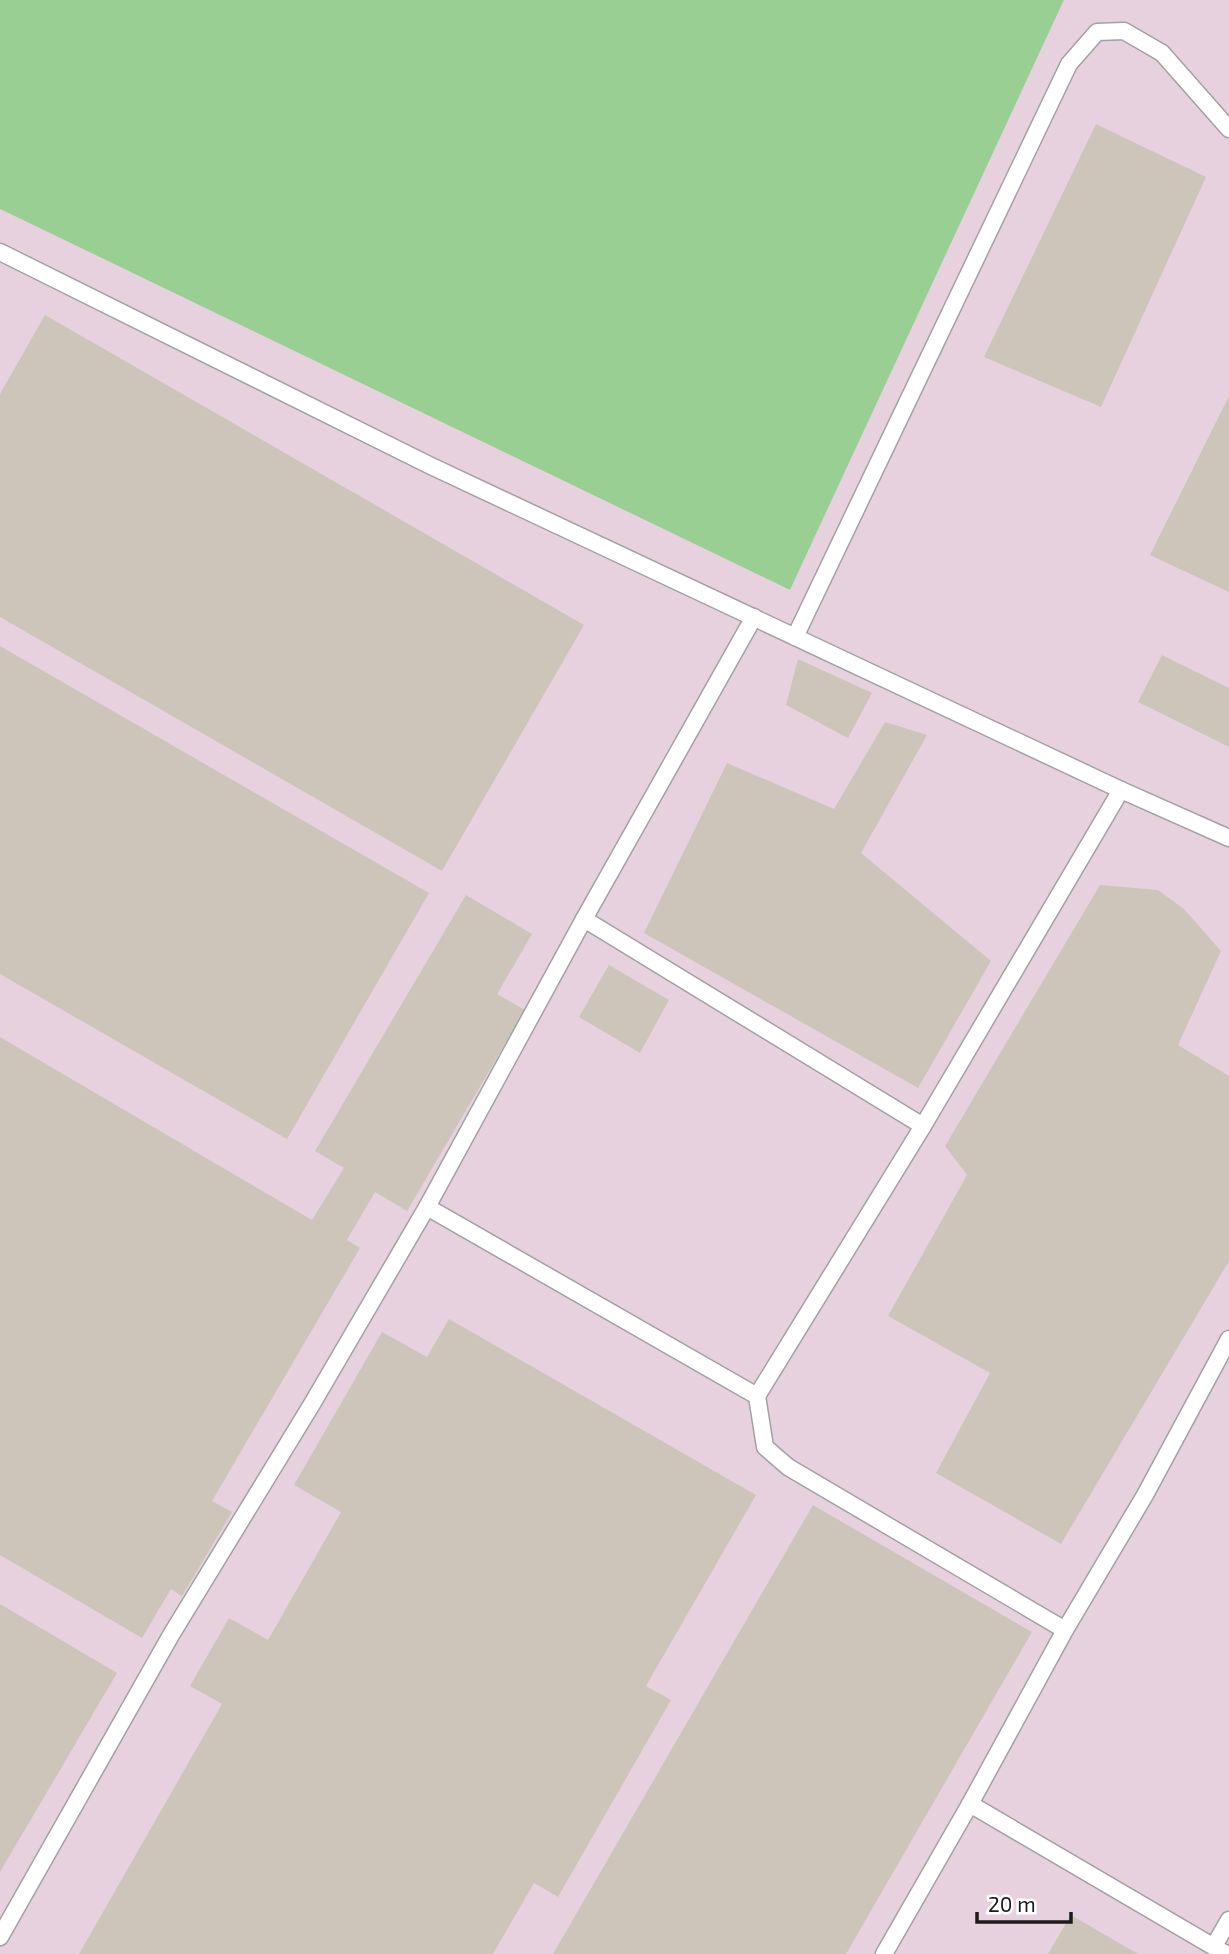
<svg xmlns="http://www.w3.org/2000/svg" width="1229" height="1954" font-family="'Exo 2',sans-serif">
<rect width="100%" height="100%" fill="#edebe0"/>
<polygon fill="#e7d1df" points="1064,0 1229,0 1229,1954 0,1954 0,209 790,590"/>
<polygon fill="#9acf93" points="0,0 1064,0 790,590 0,209"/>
<g fill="#cdc5b9">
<polygon points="1096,124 1206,177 1101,407 984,357"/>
<polygon points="45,315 584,625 442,871 0,617 0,394"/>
<polygon points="1229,396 1229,592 1150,555"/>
<polygon points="0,646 429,893 287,1139 0,974"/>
<polygon points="1162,655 1229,688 1229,747 1138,702"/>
<polygon points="798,659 872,693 848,738 786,705"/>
<polygon points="885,722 927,735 861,853 991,961 918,1088 644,933 727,763 834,809"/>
<polygon points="1100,885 1158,890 1184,909 1221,951 1178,1045 1229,1076 1229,1261 1061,1544 936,1473 990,1373 888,1316 967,1175 945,1146"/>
<polygon points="466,895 532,934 497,994 525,1010 407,1211 375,1192 347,1240 360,1248 212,1501 232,1512 182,1596 171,1589 142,1638 0,1555 0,1037 312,1220 344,1168 315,1151"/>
<polygon points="609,965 669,1000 640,1053 579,1017"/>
<polygon points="449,1319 756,1495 646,1686 671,1700 558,1897 534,1883 493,1954 79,1954 222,1704 190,1686 229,1618 268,1640 341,1512 294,1485 382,1332 427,1357"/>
<polygon points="813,1505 1032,1632 846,1954 553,1954"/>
<polygon points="0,1604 117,1673 0,1872"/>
<polygon points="1071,1915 1138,1954 1048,1954"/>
</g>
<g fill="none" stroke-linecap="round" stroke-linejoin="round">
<g stroke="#a2a2a2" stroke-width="19">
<g id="lane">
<polyline points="0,252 429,465 1121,790 1229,838"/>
<polyline points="795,637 1069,64 1097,32 1124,31 1162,53 1229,129"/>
<polyline points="584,919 923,1126"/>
<polyline points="427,1207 757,1396 765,1447 788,1467 1065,1630"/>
<polyline points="757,1396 923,1126 1121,790"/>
<polyline points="970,1804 1226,1954"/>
<polyline points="0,1937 171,1635 312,1404 427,1207 584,919 754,617"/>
<polyline points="1214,1946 1229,1920"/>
<polyline points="884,1954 970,1804 1065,1630 1145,1495 1229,1339"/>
</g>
</g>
<use href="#lane" stroke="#fff" stroke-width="16"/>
</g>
<path d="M977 1912v10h94v-10" fill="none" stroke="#1b1b1b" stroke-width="3.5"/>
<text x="988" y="1912" font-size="21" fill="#1b1b1b" stroke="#ffffff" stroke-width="5" paint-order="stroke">20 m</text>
</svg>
